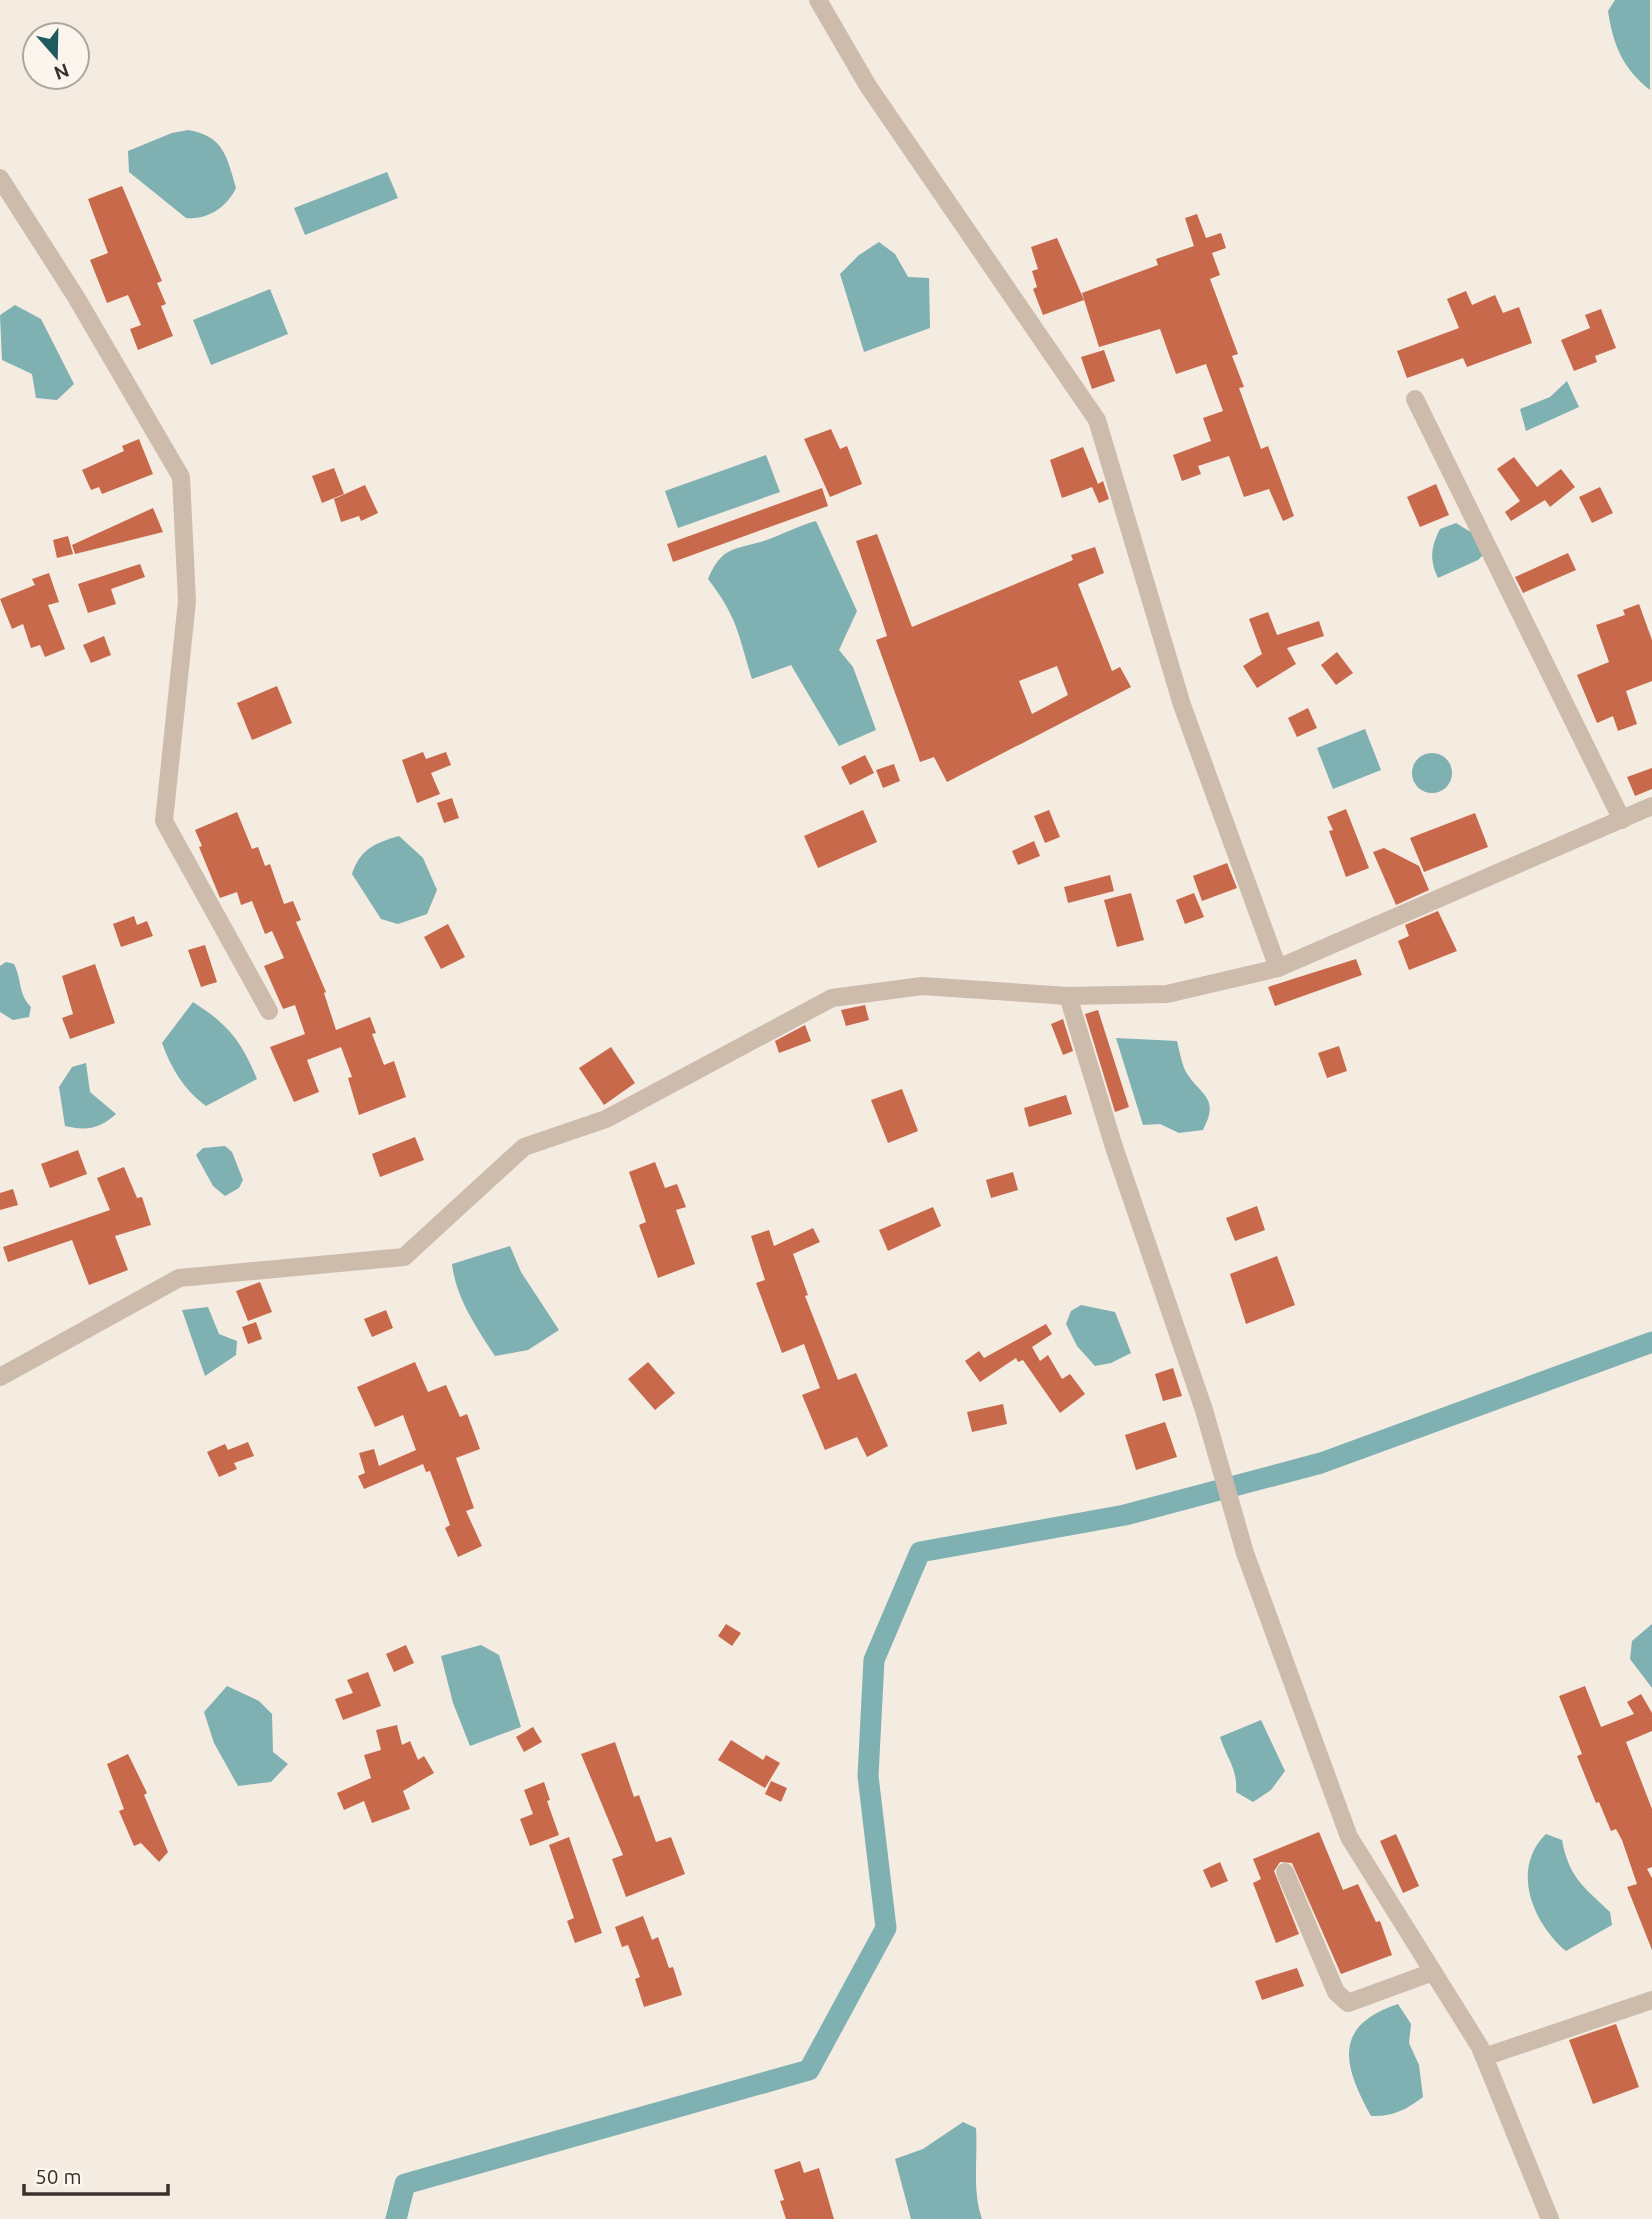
<svg xmlns="http://www.w3.org/2000/svg" width="1652" height="2219" font-family="Ubuntu,sans-serif">
<rect width="100%" height="100%" fill="#f4ebe1"/>
<g fill="#7fb0b2">
<path d="M 1615,0 L 1650,0 L 1650,90 C 1623,69 1613,45 1608,11 Z"/>
<path d="M 188,130 C 224,136 227,157 236,188 C 227,207 208,220 186,218 L 129,172 L 128,151 L 172,133 Z"/>
<polygon points="387,172 398,198 305,235 294,208"/>
<polygon points="879,242 895,254 908,277 929,278 930,328 864,352 840,274 859,255"/>
<polygon points="270,289 288,334 211,365 193,320"/>
<polygon points="15,305 41,319 74,384 57,400 36,398 32,374 2,360 0,315"/>
<polygon points="1567,381 1579,407 1526,431 1520,409 1550,397"/>
<polygon points="766,455 780,492 678,528 665,491"/>
<path d="M 816,521 L 857,611 L 839,650 L 853,667 L 876,730 L 839,746 L 791,665 L 752,679 C 738,634 738,618 708,579 C 722,546 734,550 764,541 C 782,535 797,526 816,521 Z"/>
<path d="M 1456,523 L 1477,536 L 1483,555 L 1478,560 L 1438,578 C 1429,559 1431,547 1440,529 Z"/>
<polygon points="1365,729 1381,770 1333,789 1317,748"/>
<circle cx="1432" cy="773" r="20"/>
<path d="M 399,836 L 423,858 L 437,890 L 427,914 L 398,924 L 381,919 L 352,874 C 360,849 375,843 399,836 Z"/>
<path d="M 6,962 L 14,964 C 22,980 18,994 31,1007 L 29,1017 L 13,1020 L 0,1012 L 0,966 Z"/>
<path d="M 193,1002 C 229,1025 241,1041 257,1079 L 206,1106 C 184,1090 171,1068 162,1043 Z"/>
<path d="M 1116,1038 L 1177,1041 C 1179,1049 1181,1060 1184,1068 C 1197,1095 1222,1095 1203,1130 L 1179,1133 L 1160,1124 L 1143,1125 Z"/>
<path d="M 86,1063 L 90,1092 L 116,1114 C 100,1129 86,1131 65,1126 L 59,1087 L 72,1067 Z"/>
<polygon points="225,1146 232,1152 243,1180 239,1188 225,1196 213,1186 196,1155 203,1148"/>
<path d="M 510,1246 L 521,1272 L 559,1330 L 528,1350 L 495,1356 C 476,1327 456,1298 452,1264 Z"/>
<polygon points="1081,1305 1115,1312 1131,1353 1111,1363 1095,1366 1077,1346 1066,1324 1071,1311"/>
<polygon points="208,1307 219,1334 237,1341 236,1355 205,1376 182,1310"/>
<polygon points="1652,1624 1652,1688 1630,1659 1632,1641"/>
<polygon points="481,1645 499,1655 521,1727 470,1746 453,1703 441,1656"/>
<polygon points="227,1686 259,1701 272,1714 273,1752 288,1764 271,1782 238,1786 214,1743 204,1712"/>
<path d="M 1261,1720 L 1285,1771 L 1271,1790 L 1253,1802 L 1236,1792 C 1238,1769 1227,1759 1220,1737 Z"/>
<path d="M 1546,1834 L 1562,1840 C 1569,1878 1584,1887 1610,1912 L 1612,1925 L 1566,1951 C 1533,1923 1510,1869 1546,1834 Z"/>
<path d="M 1398,2004 L 1411,2024 L 1409,2043 L 1419,2065 L 1423,2097 C 1406,2110 1392,2117 1371,2116 C 1343,2065 1332,2026 1398,2004 Z"/>
<path d="M 963,2122 L 976,2128 C 978,2159 972,2190 982,2219 L 911,2219 L 895,2159 L 923,2149 Z"/>
</g>
<g fill="none" stroke-linecap="round" stroke-linejoin="round">
<polyline stroke="#7fb0b2" stroke-width="21" points="396,2219 405,2184 809,2070 886,1928 868,1776 874,1660 920,1552 1125,1515 1321,1463 1652,1342"/>
</g>
<g fill="#c8694b" fill-rule="evenodd">
<polygon points="122,186 162,281 157,283 166,304 161,306 173,336 138,350 130,329 141,325 128,295 107,303 90,260 108,253 88,199"/>
<polygon points="1197,214 1206,238 1221,233 1226,248 1212,253 1220,275 1210,279 1238,354 1232,356 1244,387 1239,388 1261,449 1268,446 1294,516 1283,521 1269,489 1244,497 1229,456 1198,466 1201,474 1182,481 1173,455 1211,441 1203,418 1223,411 1206,364 1176,374 1160,329 1099,347 1082,293 1158,265 1156,259 1194,246 1185,218"/>
<polygon points="1057,238 1084,300 1043,315 1033,289 1037,287 1032,271 1038,269 1031,247"/>
<polygon points="1466,291 1472,305 1495,295 1503,313 1519,307 1532,343 1467,367 1463,358 1407,378 1397,351 1459,328 1447,299"/>
<polygon points="1601,309 1616,348 1595,356 1597,362 1574,371 1561,340 1590,328 1585,315"/>
<polygon points="1104,350 1115,381 1092,389 1081,357"/>
<polygon points="831,429 840,449 847,446 862,484 830,497 804,439"/>
<polygon points="139,439 153,474 102,494 99,487 91,490 82,470 124,451 122,446"/>
<polygon points="1083,447 1098,484 1103,481 1109,499 1099,503 1092,487 1062,498 1050,460"/>
<polygon points="1514,457 1537,487 1561,469 1575,487 1550,507 1545,500 1511,521 1505,512 1520,501 1497,469"/>
<polygon points="334,468 344,494 322,503 312,476"/>
<polygon points="1436,484 1449,515 1420,527 1407,497"/>
<polygon points="365,485 378,513 361,521 359,516 341,522 334,499"/>
<polygon points="1600,487 1613,513 1592,523 1579,497"/>
<polygon points="822,488 828,506 673,562 667,544"/>
<polygon points="153,508 163,532 75,554 72,545"/>
<path d="M 877,534 L 912,627 L 1073,560 L 1071,555 L 1095,547 L 1104,573 L 1078,584 L 1112,671 L 1120,667 L 1131,687 L 947,782 L 934,757 L 920,762 L 876,640 L 887,636 L 856,541 ZM 1057,666 L 1068,695 L 1032,714 L 1019,681 Z"/>
<polygon points="68,536 73,554 57,558 53,540"/>
<polygon points="1568,553 1576,570 1523,593 1515,577"/>
<polygon points="140,564 145,577 111,589 116,604 88,613 78,584"/>
<polygon points="49,573 59,602 48,605 65,649 45,657 40,645 31,648 23,624 12,629 0,599 35,585 32,579"/>
<polygon points="1639,604 1652,640 1652,681 1626,691 1637,724 1618,731 1613,716 1597,723 1577,675 1609,662 1596,625 1625,615 1623,610"/>
<polygon points="1268,612 1277,635 1319,621 1324,636 1287,648 1296,664 1257,688 1243,666 1262,654 1249,619"/>
<polygon points="104,636 111,655 91,663 83,645"/>
<polygon points="1337,652 1353,673 1336,685 1321,665"/>
<polygon points="277,686 292,723 252,740 237,703"/>
<polygon points="1308,708 1317,728 1297,737 1288,718"/>
<polygon points="423,752 426,759 446,752 451,765 431,773 440,794 417,803 402,760"/>
<polygon points="865,755 874,773 850,785 841,767"/>
<polygon points="894,764 900,781 883,788 876,770"/>
<polygon points="1652,768 1652,789 1635,796 1627,777"/>
<polygon points="452,798 459,818 444,823 437,803"/>
<polygon points="1346,809 1369,868 1346,877 1329,831 1333,830 1327,817"/>
<polygon points="863,810 877,842 818,868 804,836"/>
<polygon points="1049,810 1060,837 1045,843 1034,816"/>
<polygon points="237,812 252,849 258,847 265,866 270,864 284,904 293,901 301,920 296,922 326,992 324,993 336,1030 370,1017 376,1033 372,1034 384,1065 394,1061 406,1097 359,1115 348,1078 352,1077 341,1047 307,1060 319,1092 294,1102 270,1047 305,1034 295,1005 283,1009 264,966 284,958 272,931 265,934 252,901 241,905 237,892 220,898 199,847 202,846 195,830"/>
<polygon points="1475,813 1488,847 1424,872 1410,838"/>
<polygon points="1034,841 1040,856 1018,865 1012,851"/>
<polygon points="1384,848 1419,866 1429,890 1396,905 1373,852"/>
<polygon points="1227,863 1237,888 1202,901 1193,876"/>
<polygon points="1110,875 1114,891 1068,903 1064,887"/>
<polygon points="1131,893 1144,940 1117,947 1104,900"/>
<polygon points="1194,893 1204,917 1185,924 1176,900"/>
<polygon points="1438,911 1457,951 1409,970 1398,941 1409,936 1405,925"/>
<polygon points="134,916 137,925 147,921 153,936 121,947 113,924"/>
<polygon points="448,924 465,957 441,969 424,937"/>
<polygon points="205,945 217,982 201,987 188,950"/>
<polygon points="1356,959 1362,975 1275,1006 1268,987"/>
<polygon points="95,964 115,1023 70,1039 62,1018 73,1014 62,976"/>
<polygon points="865,1005 869,1020 846,1026 841,1010"/>
<polygon points="1098,1010 1129,1107 1115,1112 1085,1014"/>
<polygon points="1063,1019 1073,1051 1063,1055 1051,1024"/>
<polygon points="805,1025 811,1041 779,1053 775,1041"/>
<polygon points="1339,1046 1347,1071 1327,1078 1318,1053"/>
<polygon points="611,1047 635,1083 604,1105 579,1068"/>
<polygon points="902,1089 918,1131 888,1143 871,1100"/>
<polygon points="1066,1095 1072,1114 1029,1127 1024,1108"/>
<polygon points="415,1137 424,1160 380,1177 372,1154"/>
<polygon points="78,1150 87,1174 50,1188 41,1164"/>
<polygon points="655,1162 665,1188 677,1184 686,1207 676,1210 695,1264 658,1278 639,1225 646,1222 629,1172"/>
<polygon points="124,1167 137,1198 142,1197 151,1225 115,1236 128,1270 89,1285 72,1240 8,1262 3,1247 110,1210 97,1178"/>
<polygon points="1013,1172 1018,1190 991,1198 986,1180"/>
<polygon points="13,1189 18,1205 0,1210 0,1193"/>
<polygon points="1257,1206 1265,1230 1235,1241 1226,1218"/>
<polygon points="933,1207 941,1226 888,1251 879,1230"/>
<polygon points="813,1228 820,1242 793,1254 808,1295 805,1296 838,1380 856,1373 888,1446 867,1457 857,1437 825,1450 802,1395 820,1388 804,1344 782,1353 756,1283 765,1280 751,1236 769,1230 774,1246"/>
<polygon points="1277,1256 1295,1305 1246,1324 1230,1274"/>
<polygon points="260,1282 272,1312 248,1321 236,1291"/>
<polygon points="386,1310 393,1328 372,1337 364,1319"/>
<polygon points="256,1322 262,1339 248,1344 242,1327"/>
<polygon points="1046,1324 1052,1334 1032,1347 1040,1361 1048,1355 1062,1379 1070,1374 1085,1394 1060,1413 1023,1360 1018,1362 1016,1358 980,1382 965,1361 979,1351 984,1358"/>
<polygon points="415,1362 428,1392 446,1385 460,1417 467,1414 480,1449 456,1458 474,1508 466,1511 482,1546 458,1557 445,1528 450,1525 430,1471 426,1472 423,1464 364,1489 358,1476 365,1473 359,1453 374,1449 379,1466 416,1450 403,1415 375,1427 357,1387"/>
<polygon points="648,1362 675,1393 655,1410 628,1379"/>
<polygon points="1173,1368 1182,1396 1163,1401 1155,1374"/>
<polygon points="1003,1404 1007,1424 972,1432 967,1412"/>
<polygon points="1165,1422 1177,1457 1136,1470 1125,1435"/>
<polygon points="248,1442 254,1456 234,1463 237,1469 219,1477 207,1452 225,1444 228,1450"/>
<polygon points="726,1624 741,1633 732,1646 718,1636"/>
<polygon points="406,1645 414,1663 394,1672 386,1654"/>
<polygon points="368,1672 381,1706 343,1720 335,1699 353,1693 347,1680"/>
<polygon points="1585,1686 1601,1727 1634,1714 1627,1702 1641,1694 1652,1713 1652,1731 1626,1742 1652,1809 1652,1867 1647,1869 1652,1878 1652,1950 1627,1887 1637,1884 1622,1840 1616,1829 1611,1831 1599,1802 1596,1803 1577,1756 1582,1754 1559,1696"/>
<polygon points="397,1725 402,1745 410,1741 418,1760 424,1756 434,1773 403,1791 410,1809 372,1823 364,1801 344,1810 337,1793 371,1778 364,1755 381,1750 376,1730"/>
<polygon points="533,1727 542,1742 524,1752 516,1737"/>
<polygon points="731,1740 763,1760 766,1755 780,1763 765,1788 718,1760"/>
<polygon points="615,1742 634,1797 639,1795 656,1842 671,1837 685,1874 626,1897 612,1859 623,1855 581,1754"/>
<polygon points="128,1754 147,1793 144,1795 168,1852 159,1862 141,1843 134,1846 119,1811 124,1809 107,1764"/>
<polygon points="771,1781 787,1788 781,1802 765,1794"/>
<polygon points="544,1782 550,1800 547,1801 559,1835 530,1846 520,1819 533,1814 524,1790"/>
<polygon points="1319,1832 1343,1890 1358,1884 1376,1922 1380,1921 1392,1955 1341,1974 1292,1863 1280,1862 1274,1871 1299,1934 1276,1943 1253,1883 1261,1879 1253,1859"/>
<polygon points="1396,1834 1419,1886 1403,1893 1380,1841"/>
<polygon points="569,1837 602,1933 575,1943 567,1921 574,1918 549,1845"/>
<polygon points="1220,1862 1228,1881 1211,1888 1203,1870"/>
<polygon points="643,1916 652,1940 658,1937 669,1968 673,1967 682,1995 644,2007 635,1979 640,1977 628,1945 622,1947 615,1927"/>
<polygon points="1297,1968 1304,1986 1262,2000 1255,1981"/>
<polygon points="1616,2024 1639,2087 1593,2104 1569,2040"/>
<polygon points="800,2161 804,2173 819,2168 834,2219 786,2219 780,2201 784,2200 774,2170"/>
</g>
<g fill="none" stroke-linecap="round" stroke-linejoin="round">
<g stroke="#cdbbac" stroke-width="18">
<polyline points="818,0 868,86 1097,420 1182,705 1278,968"/>
<polyline points="0,178 76,297 181,477 187,601 164,821 269,1011"/>
<polyline points="1415,399 1622,820"/>
<polyline points="1068,996 1114,1147 1204,1410 1245,1553 1349,1837 1480,2047 1550,2219"/>
<polyline points="0,1377 179,1278 404,1257 524,1147 606,1119 832,998 922,986 1068,996 1167,994 1278,968 1652,806"/>
<polyline points="1285,1872 1336,1992 1348,2003 1433,1972"/>
<polyline points="1484,2057 1652,2000"/>
</g>
</g>
<g transform="translate(56 56) rotate(160)"><circle r="33" fill="#fbf5ee" stroke="#aea6a0" stroke-width="2"/>
<path d="M0-5L12 26L0 18L-12 26Z" fill="#1f5a5e"/>
<text y="-10" font-size="19" font-weight="bold" text-anchor="middle" fill="#3b302b">N</text>
</g>
<path d="M24 2184v10h144v-10" fill="none" stroke="#3b302b" stroke-width="3.5"/>
<text x="35" y="2184" font-size="21" fill="#3b302b" stroke="#fbf5ee" stroke-width="5" paint-order="stroke">50 m</text>
</svg>
